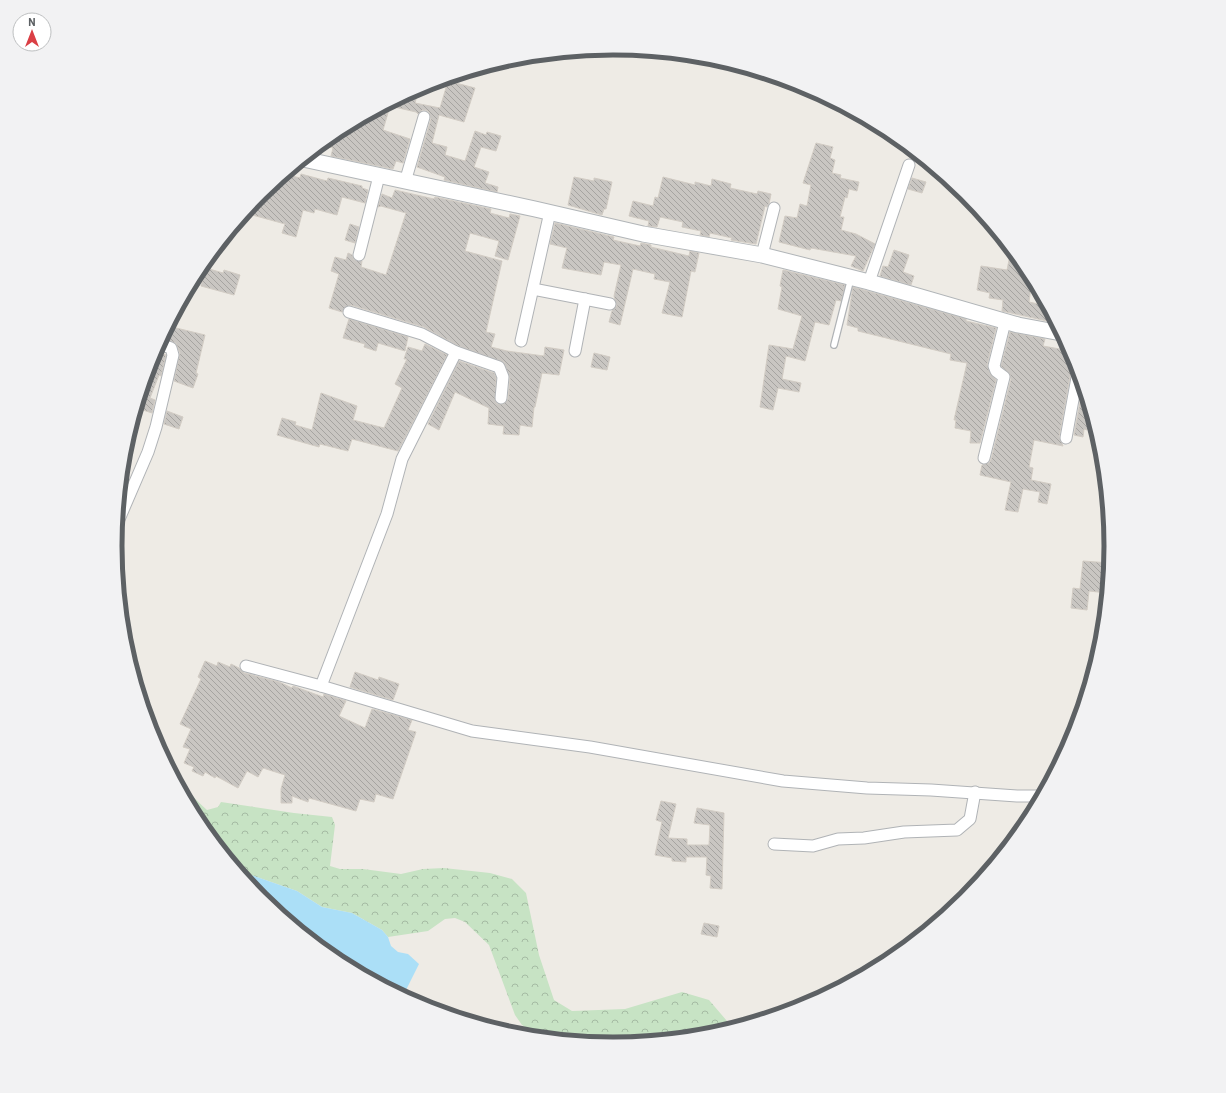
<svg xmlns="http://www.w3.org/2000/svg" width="1226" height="1093" font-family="Barlow,sans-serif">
<defs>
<pattern id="forest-crowns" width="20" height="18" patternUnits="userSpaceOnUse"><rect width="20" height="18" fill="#c7e3c4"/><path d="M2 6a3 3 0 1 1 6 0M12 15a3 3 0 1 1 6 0" fill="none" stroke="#a5bba3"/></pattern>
<pattern id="building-back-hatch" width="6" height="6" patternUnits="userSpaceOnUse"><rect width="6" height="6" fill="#c9c6c2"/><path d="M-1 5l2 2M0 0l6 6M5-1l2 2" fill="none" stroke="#a6a4a1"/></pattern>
</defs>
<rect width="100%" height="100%" fill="#eeebe5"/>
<path fill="url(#forest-crowns)" d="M 150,730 L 162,735 C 164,741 165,749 168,756 C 176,779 189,794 207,810 L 218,807 L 221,802 L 294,813 L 332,817 L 335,825 L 330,866 L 340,869 L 363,869 L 401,874 L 423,869 L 444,868 L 490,873 L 512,879 L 526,893 L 539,955 L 554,1000 L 572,1011 L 625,1009 L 682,992 L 709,1000 L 733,1028 L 710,1035 L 695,1037 L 679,1032 L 667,1040 L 613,1045 L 542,1038 L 522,1025 L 515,1015 L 489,945 L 465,922 L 455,918 L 445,919 L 428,931 L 388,937 L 382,930 L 352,913 L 322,907 L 297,891 L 237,870 L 198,823 Z"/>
<polygon fill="#abdff7" points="237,870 297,891 322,907 352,913 382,930 388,937 391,946 398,952 408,954 419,964 406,990 398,992 388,989 336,961 260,899"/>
<g fill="url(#building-back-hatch)" stroke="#d2ccc4">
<polygon points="448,81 475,88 464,122 439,115 432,143 447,147 445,155 465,161 475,131 486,135 487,132 501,136 496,151 481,147 474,167 489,172 485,183 498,187 497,192 444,180 445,177 417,167 431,119 429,112 426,110 422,110 418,114 416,112 390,106 383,130 410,139 403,163 396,161 393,169 331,156 333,148 320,145 336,132 419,88 415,103 440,108"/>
<polygon points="816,143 833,147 830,158 835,160 832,173 841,175 840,178 859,182 857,191 849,189 847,198 845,197 840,217 844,217 841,230 856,234 875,244 863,271 851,266 856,256 811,248 810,250 779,242 785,216 797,218 800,204 807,206 811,185 803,183"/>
<polygon points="285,174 300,178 301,174 327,181 328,178 362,186 362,188 368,190 365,203 342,197 337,215 315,209 314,213 303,210 296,237 282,233 285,224 245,213 261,194"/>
<polygon points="574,177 594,181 594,178 612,182 606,209 604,209 602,215 568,205"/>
<polygon points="663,177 695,185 695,182 711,186 712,179 731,184 730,188 757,194 758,191 771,194 769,204 767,207 765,206 756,244 731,240 732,238 710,233 709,237 700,235 701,231 682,227 683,222 660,217 657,227 648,226 649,221 629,216 633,201 653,206 655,197 658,198"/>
<polygon points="912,178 926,182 922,193 908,189"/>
<polygon points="395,190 434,199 435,197 491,209 490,213 509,218 510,214 520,216 508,260 495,256 499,241 470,233 465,251 502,261 486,332 495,334 491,347 507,351 544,356 545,347 564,350 559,375 542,373 535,407 534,407 532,427 520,425 519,435 503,434 504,426 488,424 489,408 455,392 439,430 428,424 459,361 494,373 496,378 495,401 497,404 504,404 508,399 510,378 504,362 459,346 424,327 351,305 345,307 342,312 329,308 339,274 331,271 335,257 346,260 348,253 352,255 354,260 362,261 361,267 386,275 406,213 381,206 378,207 382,194 392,198"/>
<polygon points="555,223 614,237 613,240 640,246 641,243 651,245 651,247 689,256 690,251 699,253 695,272 691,271 682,317 662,313 670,282 654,279 655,274 633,269 620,325 609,322 612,311 617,306 614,296 621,265 604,262 601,275 562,268 567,248 550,244"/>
<polygon points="350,224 359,227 355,243 345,240"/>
<polygon points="894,250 909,255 903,272 914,276 911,285 880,276 883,266 888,267"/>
<polygon points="1011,250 1028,270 1032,279 1029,302 1047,306 1056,323 1002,311 1003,300 989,298 990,293 977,290 981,266 1007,270"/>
<polygon points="206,268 223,273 224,270 240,275 234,295 201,286"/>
<polygon points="783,270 845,285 841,301 836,300 829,325 815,322 805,361 786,356 782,379 801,383 799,392 778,388 773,410 760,407 769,345 793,349 802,316 778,309 782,287 780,286"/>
<polygon points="853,287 966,319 966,321 996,328 987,365 990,374 996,380 980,443 970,443 971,431 955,428 956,420 954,420 967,363 950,360 951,354 858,331 858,328 847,325"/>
<polygon points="349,319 408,337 405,351 378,343 376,351 364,347 365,344 343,338"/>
<polygon points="168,326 205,335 196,373 198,374 193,388 174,381 180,353 176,343 162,338"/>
<polygon points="1010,332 1045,339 1043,346 1071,351 1076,365 1071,371 1059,437 1063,446 1034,440 1029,467 1033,468 1031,480 1051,484 1047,504 1038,502 1040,492 1023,489 1018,512 1005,510 1011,482 980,475 982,465 989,463 991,460 1011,379 1010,374 1001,366"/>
<polygon points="425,344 447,355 398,451 352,439 348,451 320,444 319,447 277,435 282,418 296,422 295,425 312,430 321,393 357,406 353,420 384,428 402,388 395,384 407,359 404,359 408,347 422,351"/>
<polygon points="156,350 166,355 161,376 159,375 150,398 155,400 152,413 137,408"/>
<polygon points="594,353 610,357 607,370 591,367"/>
<polygon points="1083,386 1091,413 1087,430 1084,429 1083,437 1074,435"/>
<polygon points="167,411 183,417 179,429 164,424"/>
<polygon points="1083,561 1110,563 1107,593 1089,591 1087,610 1071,608 1073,588 1080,589"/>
<polygon points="205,661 217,666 218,662 230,667 231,664 239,668 244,673 279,682 292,688 293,686 323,697 324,694 346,701 339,716 365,728 372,709 412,720 408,730 416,732 393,799 376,794 374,802 360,799 356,811 309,798 308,802 292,796 292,803 281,803 281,789 285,775 263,768 258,777 247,771 238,788 216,776 215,778 205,772 203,776 192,771 194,767 184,763 190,749 183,747 191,729 180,724 201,679 198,677"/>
<polygon points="355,672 378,680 379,677 399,684 393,700 350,687"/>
<polygon points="661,801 676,804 668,838 687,839 687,845 709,845 710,825 694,823 697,808 724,813 722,889 710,888 711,876 706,875 707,857 686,857 686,862 672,861 672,858 655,855 662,822 656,820"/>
<polygon points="704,923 719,926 717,937 701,934"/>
</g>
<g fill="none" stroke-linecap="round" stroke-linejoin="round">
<g stroke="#b0b3b6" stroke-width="8">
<polyline id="lane" points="834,345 851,278"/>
</g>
<g stroke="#b0b3b6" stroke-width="13">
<g id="street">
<polyline points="405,182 424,117"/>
<polyline points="359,255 379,176"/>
<polyline points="762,255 774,208"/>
<polyline points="869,282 909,165"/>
<polyline points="533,289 610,304"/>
<polyline points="349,312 422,334 456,352 499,367 503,377 501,398"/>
<polyline points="521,341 550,212"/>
<polyline points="575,351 585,299"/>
<polyline points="1066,438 1078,372"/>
<polyline points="984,458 1004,377 996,371 994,366 1005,322"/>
<polyline points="117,524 148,452 156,427 173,355 171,348 159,344"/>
<polyline points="246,666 321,686 472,731 590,747 783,781 867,788 931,790 1017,796 1042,796"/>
<polyline points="321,686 387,514 402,459 456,352"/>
<polyline points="774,844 813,846 838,839 864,838 904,832 957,830 970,819 975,792"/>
</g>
</g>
<g stroke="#b1b5b8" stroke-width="17">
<polyline id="secondary" points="303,159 535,209 643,234 762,255 869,282 1018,325 1061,333"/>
</g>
<use href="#lane" stroke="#fff" stroke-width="5.5"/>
<use href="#street" stroke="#fff" stroke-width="11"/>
<use href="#secondary" stroke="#fff" stroke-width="15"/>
</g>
<path d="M0 0H1226V1093H0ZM122 546a491 491 0 1 1 982 0a491 491 0 1 1-982 0Z" fill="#f2f2f3" fill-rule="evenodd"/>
<path fill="none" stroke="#5d6164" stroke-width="5" d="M122 546a491 491 0 1 1 982 0a491 491 0 1 1-982 0Z"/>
<g transform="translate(32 32)"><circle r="19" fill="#ffffff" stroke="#bec0c1"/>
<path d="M0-3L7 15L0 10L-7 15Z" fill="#da3f45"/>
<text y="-6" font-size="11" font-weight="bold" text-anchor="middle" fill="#5d6164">N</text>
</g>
</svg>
